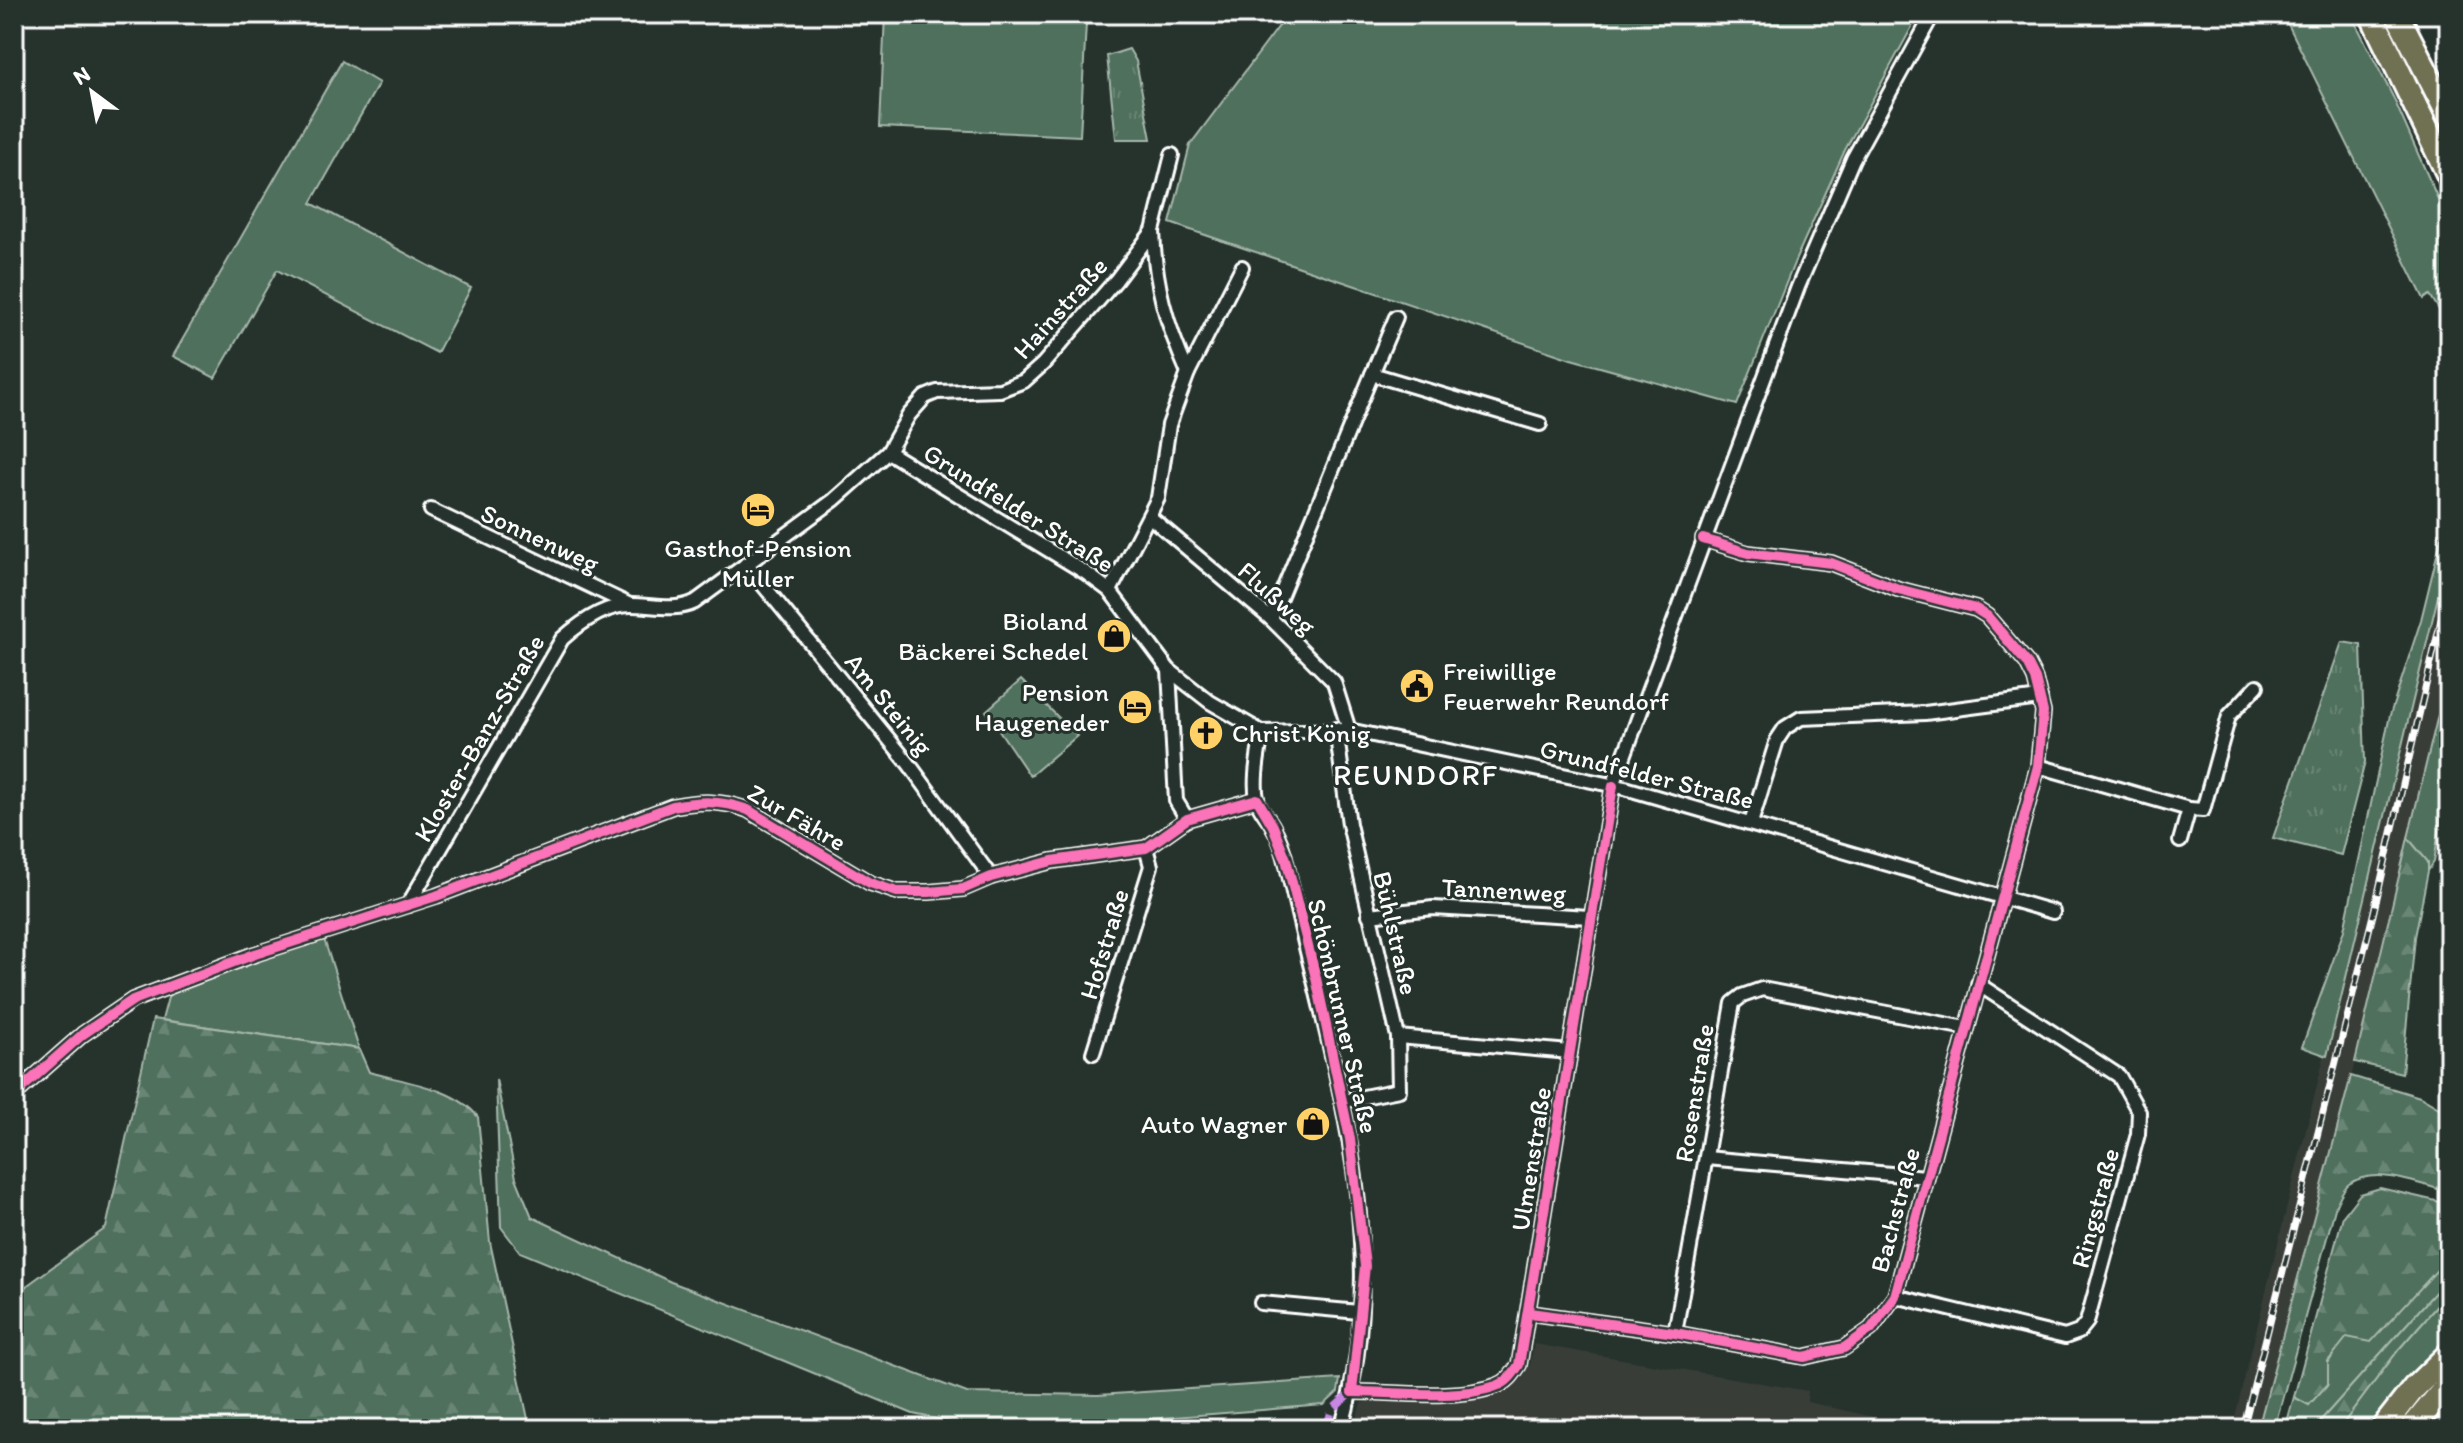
<svg xmlns="http://www.w3.org/2000/svg" width="2463" height="1443" font-family="Itim,sans-serif">
<defs>
<pattern id="forest-firs" width="22" height="20" patternUnits="userSpaceOnUse" patternTransform="scale(2)"><rect width="22" height="20" fill="#4f705b"/><path d="M5 1l3.5 6h-7zM16 11l3.5 6h-7z" fill="#698574"/></pattern>
<pattern id="park-tufts" width="24" height="20" patternUnits="userSpaceOnUse" patternTransform="scale(2)"><rect width="24" height="20" fill="#4f705b"/><path d="M3 7l-1-3M5 7V3M7 7l1-3M15 17l-1-3M17 17v-4M19 17l1-3" fill="none" stroke="#698574"/></pattern>
</defs>
<rect width="100%" height="100%" fill="#26332d"/>
<filter id="ink" filterUnits="userSpaceOnUse"><feTurbulence type="fractalNoise" baseFrequency=".0125" numOctaves="2"/><feDisplacementMap in="SourceGraphic" scale="16" xChannelSelector="R" yChannelSelector="G"/><feConvolveMatrix kernelMatrix="1 2 1 2 8 2 1 2 1" color-interpolation-filters="sRGB"/></filter>
<g filter="url(#ink)">
<g fill="#393e39">
<polygon points="2449,551 2449,674 2355,1062 2258,1429 2232,1429"/>
<polygon points="1534,1344 1808,1391 1807,1402 1927,1429 1354,1429 1361,1403 1507,1390 1522,1378 1530,1365"/>
</g>
<g fill="#4f705b" stroke="#a7b8ad" stroke-width="2">
<polygon points="885,14 1086,23 1080,136 880,127"/>
<polygon points="1288,14 1919,14 1845,150 1795,261 1737,405 1571,359 1170,223 1190,145"/>
<polygon points="2283,14 2351,14 2393,97 2449,224 2449,317 2443,316 2430,295 2424,299"/>
<polygon points="342,61 379,83 311,203 471,288 437,353 277,270 215,378 173,356"/>
<polygon points="2449,506 2449,551 2327,1056 2302,1047 2344,930 2390,715 2421,620"/>
<polygon points="1021,680 1077,736 1030,776 986,711"/>
<polygon points="2449,705 2449,769 2434,862 2428,871 2428,862 2408,838 2438,715"/>
<polygon points="324,939 359,1049 162,1020 170,990"/>
<polygon points="496,1079 516,1178 532,1217 671,1282 967,1393 1098,1395 1340,1379 1338,1392 1324,1405 1023,1429 980,1428 913,1414 520,1252 501,1227"/>
<path d="M 2449,1257 L 2449,1277 L 2313,1429 L 2285,1429 L 2294,1397 L 2309,1405 C 2319,1381 2328,1358 2345,1339 C 2374,1308 2417,1293 2449,1257 Z"/>
<polygon points="2449,1292 2449,1338 2413,1373 2369,1429 2339,1429 2399,1349"/>
</g>
<g fill="url(#forest-firs)" stroke="#a7b8ad" stroke-width="2">
<polygon points="2408,838 2428,862 2428,871 2415,937 2402,1073 2355,1062"/>
<path d="M 153,1019 L 359,1049 L 369,1072 C 404,1082 455,1087 478,1117 L 490,1242 L 528,1419 L 527,1429 L 14,1429 L 14,1295 L 106,1228 Z"/>
<path d="M 2351,1076 L 2420,1097 L 2449,1114 L 2449,1192 C 2421,1185 2376,1165 2349,1184 C 2343,1188 2339,1199 2336,1205 L 2274,1429 L 2258,1429 Z"/>
<polygon points="2380,1188 2449,1204 2449,1257 2371,1342 2347,1337 2328,1361 2328,1384 2309,1405 2294,1397 2343,1216 2360,1194"/>
<polygon points="2449,1277 2449,1292 2399,1349 2339,1429 2313,1429"/>
</g>
<g fill="url(#park-tufts)" stroke="#a7b8ad" stroke-width="2">
<polygon points="1129,49 1136,61 1151,139 1116,139 1107,56"/>
<polygon points="2342,642 2361,645 2365,762 2341,855 2273,838"/>
</g>
<g fill="none" stroke-linecap="round" stroke-linejoin="round">
<g stroke="#fff" stroke-width="18">
<g id="minor">
<path d="M 1153,231 C 1155,285 1166,323 1188,373"/>
<polyline points="1372,374 1396,317"/>
<polyline points="888,452 1086,573 1110,591 1169,670 1210,702 1262,732 1349,730 1625,788 2053,912"/>
<polyline points="431,510 630,605"/>
<polyline points="1150,517 1271,619 1334,682 1349,730"/>
<polyline points="746,564 909,764 991,877"/>
<polyline points="1110,591 1158,498 1169,425 1188,373 1242,267"/>
<polyline points="1271,619 1372,374 1540,424"/>
<polyline points="1169,670 1176,801 1187,819"/>
<polyline points="1336,729 1349,824 1398,1037 1399,1090 1343,1101"/>
<path d="M 1262,732 C 1259,752 1253,779 1257,799 C 1259,809 1267,816 1272,825 C 1280,838 1285,855 1288,870 C 1328,1056 1397,1238 1341,1429"/>
<polyline points="2038,766 2189,809 2180,841"/>
<polyline points="2189,809 2203,810 2229,716 2257,686"/>
<polyline points="1751,823 1777,740 1785,728 1801,718 1925,713 2040,698"/>
<path d="M 408,905 L 562,639 C 581,622 605,605 631,605 C 654,605 674,612 695,602 L 834,500 L 888,452 L 909,415 L 925,397 L 937,392 L 1000,390 L 1024,381 L 1043,364 L 1116,280 L 1153,231 L 1172,155"/>
<polyline points="1369,915 1433,908 1590,917"/>
<polyline points="1398,1037 1570,1052"/>
<polyline points="1093,1053 1151,866 1146,848"/>
<path d="M 14,1095 L 83,1034 L 133,1000 L 255,954 L 436,896 L 673,806 C 700,801 721,800 748,810 L 870,883 L 897,892 L 929,892 L 963,889 L 991,877 L 1052,861 L 1146,848 L 1187,819 L 1257,799"/>
<polyline points="1706,1158 1926,1177"/>
<polyline points="1895,1296 2065,1337 2079,1332 2087,1322 2138,1134 2139,1112 2119,1076 1978,984"/>
<polyline points="1261,1303 1359,1312"/>
<polyline points="1530,1313 1675,1333 1804,1357 1844,1348 1871,1329 1895,1296 2038,766 2043,712 2035,679 2027,663 1987,616 1976,609 1898,589 1831,563 1748,553 1703,539"/>
<polyline points="1675,1333 1733,1003 1742,996 1762,989 1966,1028"/>
<path d="M 1352,1392 C 1394,1392 1457,1400 1496,1386 C 1507,1383 1513,1374 1519,1365 L 1613,786 L 1798,287 L 1853,159 L 1933,14"/>
</g>
</g>
<g stroke="#fff" stroke-width="28">
<g id="motorway">
<polyline points="2371,14 2449,176"/>
<polyline points="2397,14 2449,116"/>
<polyline points="2382,1429 2414,1388 2449,1354"/>
<polyline points="2411,1429 2449,1383"/>
</g>
</g>
<use href="#minor" stroke="#26332d" stroke-width="12"/>
<use href="#motorway" stroke="#706f52" stroke-width="22"/>
<g stroke="#fff" stroke-width="7">
<polyline id="rail" points="2243,1429 2373,915 2449,585"/>
</g>
<use href="#rail" stroke="#26332d" stroke-width="4" stroke-dasharray="12" stroke-linecap="butt"/>
<polyline stroke="#c787e3" stroke-width="8" stroke-dasharray="16 8" stroke-linecap="butt" points="1326,1429 1332,1410 1352,1392"/>
<g stroke="#26332d" stroke-width="15">
<g id="cycleway">
<path d="M 14,1095 L 83,1034 L 133,1000 L 255,954 L 436,896 L 673,806 C 700,801 721,800 748,810 L 870,883 L 897,892 L 929,892 L 963,889 L 991,877 L 1052,861 L 1146,848 L 1187,819 L 1257,799 L 1273,826 L 1286,859 L 1316,978 L 1350,1139 L 1365,1266 L 1352,1392"/>
<polyline points="1530,1313 1675,1333 1804,1357 1844,1348 1871,1329 1895,1296 2038,766 2043,712 2035,679 2027,663 1987,616 1976,609 1898,589 1831,563 1748,553 1703,539"/>
<path d="M 1352,1392 C 1394,1392 1457,1400 1496,1386 C 1507,1383 1513,1374 1519,1365 L 1613,786"/>
</g>
</g>
<use href="#cycleway" stroke="#fb73b8" stroke-width="10"/>
</g>
</g>
<defs>
<g id="hotel-disc" transform="scale(1.8)"><circle r="9.5" fill="#ffd166" stroke="#26332d"/><path d="M-6-4.5h1.5V1H6V5H4.5V3h-9V5H-6ZM-4 0a1.8 1.8 0 1 1 3.6 0ZM.5 0V-2.5h3Q6-2.5 6 0Z" fill="#111"/></g>
<g id="shop-disc" transform="scale(1.8)"><circle r="9.5" fill="#ffd166" stroke="#26332d"/><path d="M-5-2.5h2.3a2.7 3.5 0 0 1 5.4 0H5L5.5 6h-11ZM-1.5-2.5h3a1.5 2.3 0 0 0-3 0Z" fill="#111"/></g>
<g id="civic-disc" transform="scale(1.8)"><circle r="9.5" fill="#ffd166" stroke="#26332d"/><path d="M-.6-6.5H3V-4.5H.6V-3L4-1V1h2V6H-6V1h2V-1L-.6-3ZM-1.2 2.5V6h2.4V2.5Z" fill="#111"/></g>
<g id="church-disc" transform="scale(1.8)"><circle r="9.5" fill="#ffd166" stroke="#26332d"/><path d="M-1.2-6h2.4v3.5h3.3v2.4h-3.3V6h-2.4V-.1h-3.3v-2.4h3.3Z" fill="#111"/></g>
</defs>
<g fill-rule="evenodd">
<use href="#hotel-disc" x="758" y="510"/>
<use href="#shop-disc" x="1114" y="636"/>
<use href="#civic-disc" x="1417" y="686"/>
<use href="#hotel-disc" x="1135" y="707"/>
<use href="#church-disc" x="1206" y="733"/>
<use href="#shop-disc" x="1313" y="1124"/>
</g>
<g text-anchor="middle" dominant-baseline="central" stroke-width="6" stroke-linejoin="round" paint-order="stroke">
<g font-size="26" fill="#fff" stroke="#26332d">
<text transform="translate(1060 308) rotate(-48)">Hainstraße</text>
<text transform="translate(1019 508) rotate(32)">Grundfelder Straße</text>
<text transform="translate(540 538) rotate(25)">Sonnenweg</text>
<text transform="translate(1277 598) rotate(42)">Flußweg</text>
<text transform="translate(889 704) rotate(51)">Am Steinig</text>
<text transform="translate(479 738) rotate(-60)">Kloster-Banz-Straße</text>
<text transform="translate(1647 774) rotate(14)">Grundfelder Straße</text>
<text transform="translate(797 817) rotate(30)">Zur Fähre</text>
<text transform="translate(1504 890) rotate(3)">Tannenweg</text>
<text transform="translate(1396 933) rotate(77)">Bühlstraße</text>
<text transform="translate(1104 944) rotate(-73)">Hofstraße</text>
<text transform="translate(1343 1016) rotate(77)">Schönbrunner Straße</text>
<text transform="translate(1694 1093) rotate(-81)">Rosenstraße</text>
<text transform="translate(1531 1159) rotate(-81)">Ulmenstraße</text>
<text transform="translate(2095 1208) rotate(-75)">Ringstraße</text>
<text transform="translate(1895 1210) rotate(-75)">Bachstraße</text>
</g>
<g font-size="26" fill="#fff" stroke="#26332d" text-anchor="end">
<text x="758" y="548" text-anchor="middle">Gasthof-Pension<tspan x="758" dy="30">Müller</tspan></text>
<text x="1088" y="621">Bioland<tspan x="1088" dy="30">Bäckerei Schedel</tspan></text>
<text x="1443" y="671" text-anchor="start">Freiwillige<tspan x="1443" dy="30">Feuerwehr Reundorf</tspan></text>
<text x="1109" y="692">Pension<tspan x="1109" dy="30">Haugeneder</tspan></text>
<text x="1232" y="733" text-anchor="start">Christ König</text>
<text x="1287" y="1124">Auto Wagner</text>
</g>
<g font-size="30" letter-spacing="2" fill="#fff" stroke="#26332d">
<text x="1416" y="774">REUNDORF</text>
</g>
</g>
<rect width="2463" height="1443" fill="none" stroke="#26332d" stroke-width="48"/>
<rect x="24" y="24" width="2415" height="1395" fill="none" stroke="#fff" stroke-width="3" filter="url(#ink)"/>
<g transform="translate(92 92) rotate(328)" stroke="#26332d" stroke-width="6" paint-order="stroke">
<path d="M0-6L14 30L0 20L-14 30Z" fill="#ffffff"/>
<text y="-12" font-size="22" font-weight="bold" text-anchor="middle" fill="#ffffff">N</text>
</g>
</svg>
